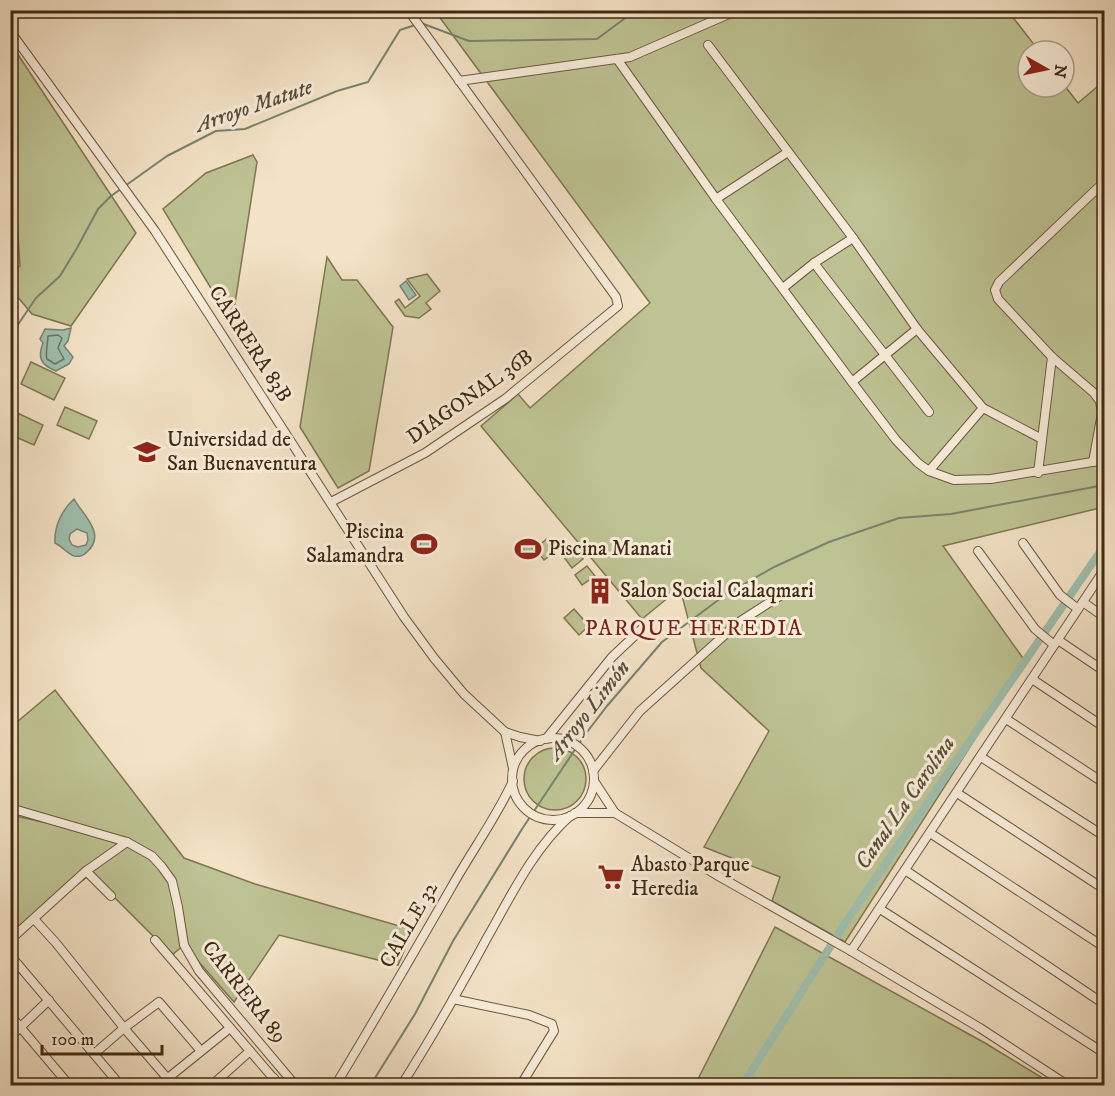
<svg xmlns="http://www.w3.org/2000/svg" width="1115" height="1096" font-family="'IM FELL DW Pica',serif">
<rect width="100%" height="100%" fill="#f4e3c7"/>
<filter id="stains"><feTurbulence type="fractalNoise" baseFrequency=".00333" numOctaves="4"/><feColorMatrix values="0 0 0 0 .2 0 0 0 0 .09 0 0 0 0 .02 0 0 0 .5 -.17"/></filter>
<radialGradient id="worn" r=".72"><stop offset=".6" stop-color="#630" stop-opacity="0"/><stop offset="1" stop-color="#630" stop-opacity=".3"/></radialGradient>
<g fill="#bec393" stroke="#7f7652" stroke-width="1.5">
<polygon points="569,10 1008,11 1039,51 1028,51 1028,87 1064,87 1064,85 1078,103 1104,81 1104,507 943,546 1025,661 845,942 772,901 780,877 704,847 769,731 701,668 680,588 642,619 481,426 518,394 530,408 650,303 435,11 556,11 560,17"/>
<polygon points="11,44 136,233 71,326 32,314 11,289 11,273 20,266 11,134"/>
<polygon points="253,155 257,162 232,323 163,209 206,173"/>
<polygon points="327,257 342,280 357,280 393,327 369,471 338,488 300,427"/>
<polygon points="427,274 440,291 426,303 431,309 419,318 405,316 395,302 399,299 405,308 420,296 407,279"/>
<polygon points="31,362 65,378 54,400 21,384"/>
<polygon points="65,407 97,421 89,439 57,425"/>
<polygon points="11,410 43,425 34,445 11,435"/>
<polygon points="547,539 556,551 544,560 535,548"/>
<polygon points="571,544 583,559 572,568 560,552"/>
<polygon points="587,566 595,576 582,585 575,575"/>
<polygon points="574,609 589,626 579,635 564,618"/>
<polygon points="55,690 184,858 255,884 413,930 398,965 279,935 234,1002 184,945 172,955 91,874 11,936 11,815 101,835 11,808 11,727"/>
<circle cx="555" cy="779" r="31"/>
<polygon points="775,927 985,1043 1054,1085 695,1085"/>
</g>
<g fill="#9ebfae" stroke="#78836f" stroke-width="1.5" fill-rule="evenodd">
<polygon points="406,281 416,295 409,300 400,286"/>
<path d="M 71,328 L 68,341 L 64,346 L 73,357 L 69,364 L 56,371 C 41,365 37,358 43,343 L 40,339 L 45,329 L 63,330 Z"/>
<path d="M 74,499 C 83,515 107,534 87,552 C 83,556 80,557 74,556 C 66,553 62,546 55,543 C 54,526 62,510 74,499 ZM 77,529 L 87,533 L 88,540 L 86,545 L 78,547 L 72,545 L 69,539 L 70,534 Z"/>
<polygon points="423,533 430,534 428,551 419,549"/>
<polygon points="524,539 536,553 530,558 519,543"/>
</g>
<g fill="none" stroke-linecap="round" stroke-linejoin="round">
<path stroke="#6f7460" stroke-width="1.5" d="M 58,335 L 62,338 L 58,348 L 64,359 L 55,364 L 47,359 C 45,355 48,342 48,336 Z"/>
<g stroke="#78836f" stroke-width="2">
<polyline points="421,23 469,41 597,39 636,10"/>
<polyline points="10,350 17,326 36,298 60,276 77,248 98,209 111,196 167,156 216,131 245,129 337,91 368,82 400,30 415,25"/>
<polyline points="370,1086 415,1014 453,941 522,829 584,736 607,706 662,642 725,595 774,567 829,542 899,518 951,514 1104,485"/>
</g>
<polyline stroke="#9ebfae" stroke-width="8" points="742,1086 847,920 1104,546"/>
<g stroke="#6d583e" stroke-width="10">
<g id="minor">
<polyline points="10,31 155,231 404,617 434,658 464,694 505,732 520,737 540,741"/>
<polyline points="708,45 853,238"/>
<polyline points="617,59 716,199 852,382 896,440 918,463 929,471 954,480 991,479 1104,460"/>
<polyline points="459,81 630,57 738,10"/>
<polyline points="716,199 788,152"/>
<polyline points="814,263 929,412"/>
<polyline points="783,288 814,263 853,238 917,329 983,408 1042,439"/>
<polyline points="852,382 917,329"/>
<polyline points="1093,462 1102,413 1100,401 1094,393 1052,357 998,299 995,290 999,282 1104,182"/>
<polyline points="929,471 983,408"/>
<polyline points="1038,473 1052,357"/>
<polyline points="331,502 425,453 505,399 618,306 616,297 408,10"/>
<polyline points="1023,543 1060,595 1078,609"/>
<polyline points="978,551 1035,629 1054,645"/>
<polyline points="1083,602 1104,617"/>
<polyline points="1058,640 1104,671"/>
<polyline points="1032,679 1104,727"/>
<polyline points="1006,719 1104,783"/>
<polyline points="505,732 513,768"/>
<circle cx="553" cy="779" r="41"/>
<polyline points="546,739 612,657 645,626"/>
<polyline points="981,757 1104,836"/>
<polyline points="593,771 640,711 739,622 786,592"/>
<polyline points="594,781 615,813 720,877 851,951 980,1028 1069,1086"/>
<polyline points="957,793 1104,889"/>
<polyline points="10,808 127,842 152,856 162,867 172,881 178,907 184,945 199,971 296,1086"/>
<polyline points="575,813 615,813"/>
<polyline points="930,833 1104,947"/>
<polyline points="905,870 1104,1004"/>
<polyline points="86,871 111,896"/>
<polyline points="880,909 1104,1053"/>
<polyline points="35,920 56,943 124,1028 174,1086"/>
<polyline points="10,940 86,871 127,842"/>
<polyline points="155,940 280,1086"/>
<polyline points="851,951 1104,570"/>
<polyline points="10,955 121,1086"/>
<polyline points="453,999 529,1015 552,1024 554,1031 520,1086"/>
<polyline points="10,1015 70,1086"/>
<polyline points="10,1037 49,1000"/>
<polyline points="94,1054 124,1028 159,1002 201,1051"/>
<polyline points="168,1078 230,1028"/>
<polyline points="211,1086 250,1051"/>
<polyline points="265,1086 274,1078"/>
<path d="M 335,1086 C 375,1020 413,954 451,888 C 471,852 496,818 513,781"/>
<path d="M 401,1086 C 432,1037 460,988 487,938 C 511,896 533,849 570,816"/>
</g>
</g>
<use href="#minor" stroke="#f8eddb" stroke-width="8"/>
</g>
<defs>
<g id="university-bare" transform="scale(2.07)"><path d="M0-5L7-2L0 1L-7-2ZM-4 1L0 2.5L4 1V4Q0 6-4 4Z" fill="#8f2418" stroke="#f8eddb" stroke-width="2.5" paint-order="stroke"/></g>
<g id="stadium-bare" transform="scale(2.07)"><path d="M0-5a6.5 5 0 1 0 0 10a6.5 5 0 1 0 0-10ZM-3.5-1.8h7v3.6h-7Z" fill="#8f2418" stroke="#f8eddb" stroke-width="2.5" paint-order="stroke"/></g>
<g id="building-bare" transform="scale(2.07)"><path d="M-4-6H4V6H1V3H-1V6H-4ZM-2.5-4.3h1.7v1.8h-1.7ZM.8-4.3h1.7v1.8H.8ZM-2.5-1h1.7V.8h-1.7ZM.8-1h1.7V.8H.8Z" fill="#8f2418" stroke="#f8eddb" stroke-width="2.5" paint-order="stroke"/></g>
<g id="supermarket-bare" transform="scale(2.07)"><path d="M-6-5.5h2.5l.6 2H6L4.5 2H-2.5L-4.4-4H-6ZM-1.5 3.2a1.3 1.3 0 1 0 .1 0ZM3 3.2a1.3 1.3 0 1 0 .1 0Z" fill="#8f2418" stroke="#f8eddb" stroke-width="2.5" paint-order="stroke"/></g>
</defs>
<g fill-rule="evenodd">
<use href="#university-bare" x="147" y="452"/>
<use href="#stadium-bare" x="424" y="544"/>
<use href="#stadium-bare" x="528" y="549"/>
<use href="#building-bare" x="600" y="591"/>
<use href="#supermarket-bare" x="611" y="877"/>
</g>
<g text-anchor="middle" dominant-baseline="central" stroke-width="6" stroke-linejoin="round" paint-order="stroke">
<g font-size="21" fill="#402911" stroke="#f8eddb">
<text transform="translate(250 344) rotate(57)">CARRERA 83B</text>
<text transform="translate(470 397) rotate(-35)">DIAGONAL 36B</text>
<text transform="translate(409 925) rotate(-60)">CALLE 32</text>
<text transform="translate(244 992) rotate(52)">CARRERA 89</text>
</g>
<g font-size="21" fill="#402911" stroke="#f8eddb" text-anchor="start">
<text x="167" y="440">Universidad de<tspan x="167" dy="24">San Buenaventura</tspan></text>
<text x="404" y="532" text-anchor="end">Piscina<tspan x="404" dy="24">Salamandra</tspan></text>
<text x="548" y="549">Piscina Manati</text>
<text x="620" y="591">Salon Social Calaqmari</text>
<text x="631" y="865">Abasto Parque<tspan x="631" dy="24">Heredia</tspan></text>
</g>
<g font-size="22" font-style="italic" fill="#584e38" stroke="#f8eddb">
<text transform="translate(254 106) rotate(-19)">Arroyo Matute</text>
<text transform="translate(589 710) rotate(-52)">Arroyo Limón</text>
<text transform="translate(905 803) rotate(-55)">Canal La Carolina</text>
</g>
<g font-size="22" letter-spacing="1.5" fill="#7a1f14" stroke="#f8eddb">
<text x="694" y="628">PARQUE HEREDIA</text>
</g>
</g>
<rect width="1115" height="1096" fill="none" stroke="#f4e3c7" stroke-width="36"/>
<rect x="12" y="12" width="1091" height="1072" fill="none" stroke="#402911" stroke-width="3"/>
<rect x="18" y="18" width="1079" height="1060" fill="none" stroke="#402911" stroke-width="1.5"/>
<g transform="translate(1046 69) rotate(99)"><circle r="28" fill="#f8eddb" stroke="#ae9f8a" stroke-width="1.5"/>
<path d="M0-4.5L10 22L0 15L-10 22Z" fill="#8f2418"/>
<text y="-9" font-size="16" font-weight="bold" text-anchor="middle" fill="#402911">N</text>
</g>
<path d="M42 1045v9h120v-9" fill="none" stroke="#402911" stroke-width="3"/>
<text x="51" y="1045" font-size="18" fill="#402911" stroke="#f8eddb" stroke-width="4.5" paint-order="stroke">100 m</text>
<rect width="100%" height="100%" filter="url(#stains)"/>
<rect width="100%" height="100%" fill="url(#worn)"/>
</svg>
